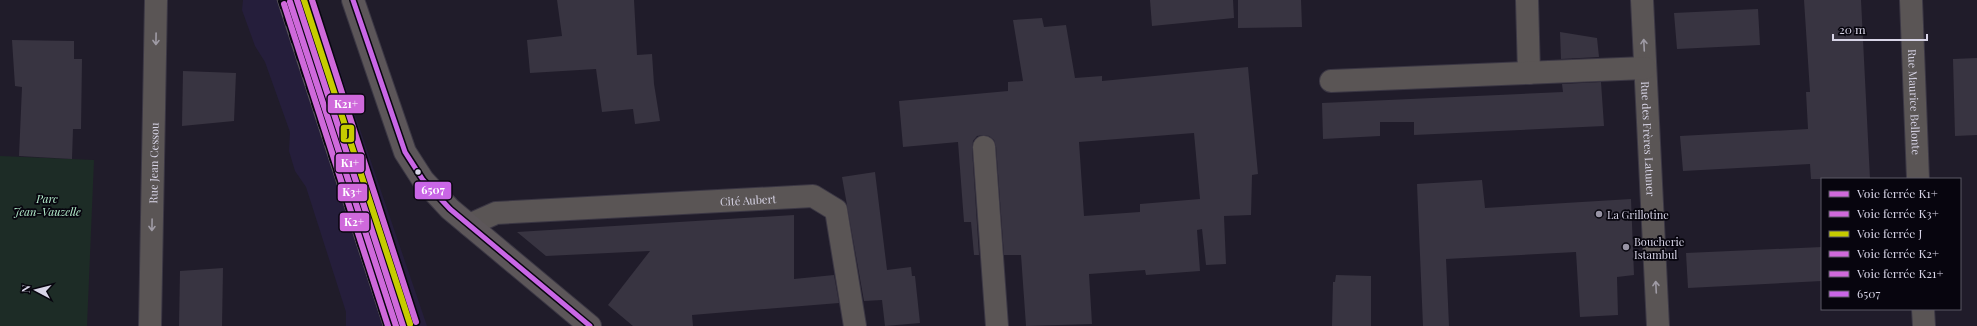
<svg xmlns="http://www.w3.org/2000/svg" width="1977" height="326" font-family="'Playfair Display',serif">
<rect width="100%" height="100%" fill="#201c2a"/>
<polygon fill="#251e3b" points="243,0 316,0 427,326 346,326 346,312 306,187 295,171 289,151 290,132 265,62 255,46 242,10"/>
<polygon fill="#1d2c26" points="0,156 94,160 87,326 0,326"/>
<g fill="#383441" fill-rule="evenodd">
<polygon points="557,0 634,0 637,55 652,54 654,84 660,121 635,124 633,109 602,112 596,69 530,73 527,40 562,36"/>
<polygon points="1150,0 1233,0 1234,18 1152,26"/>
<polygon points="1238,0 1301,0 1302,27 1238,28"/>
<polygon points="1804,0 1861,0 1870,179 1811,179 1810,164 1683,171 1680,136 1808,129 1806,92 1810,92"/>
<polygon points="1758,9 1760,45 1677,49 1674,13"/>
<path d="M 1042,18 L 1044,27 L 1066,25 L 1075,78 L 1102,76 L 1102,81 L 1248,67 L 1258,174 L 1252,175 L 1251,215 L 1224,216 L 1226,264 L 1206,265 L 1202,229 L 1197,230 L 1200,271 L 1146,275 L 1145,270 L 1089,274 L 1092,324 L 1026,326 L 1021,255 L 1004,255 L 996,146 L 994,140 L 989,136 L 983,135 L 977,136 L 973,141 L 972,148 L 979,255 L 974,255 L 971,222 L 964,222 L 958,142 L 903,147 L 899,101 L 1008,91 L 1008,82 L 1023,81 L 1013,20 ZM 1194,133 L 1200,199 L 1140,204 L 1140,212 L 1084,216 L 1079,142 Z"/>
<polygon points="1560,32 1597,38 1599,57 1561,59"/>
<polygon points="12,40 74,41 74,59 82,59 81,129 73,129 72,159 19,156 22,87 15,86"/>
<polygon points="1977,58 1977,135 1955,136 1953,59"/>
<polygon points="183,71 236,73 234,121 182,126"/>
<polygon points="1601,82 1604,126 1414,135 1414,122 1380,122 1380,136 1323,139 1322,103 1563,92 1562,84"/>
<polygon points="875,172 887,270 911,267 912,276 915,276 920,323 885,326 882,300 864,301 842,177"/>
<polygon points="1482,180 1485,208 1631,199 1634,275 1617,277 1618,315 1580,317 1576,252 1446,259 1449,326 1423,326 1417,184"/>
<polygon points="794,215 794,279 834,275 839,303 692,315 693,326 633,326 608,305 650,251 546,256 517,232"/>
<polygon points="1822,247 1822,281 1688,288 1686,253"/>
<polygon points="223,268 222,326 179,326 180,271"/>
<polygon points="1336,275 1371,276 1371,326 1332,326 1333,282 1335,282"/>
</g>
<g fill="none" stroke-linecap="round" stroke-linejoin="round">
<g stroke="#3b3744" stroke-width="24">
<g id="minor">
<polyline points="1527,0 1529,73"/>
<path id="s1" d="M 1642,0 L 1658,326"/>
<path id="s2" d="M 1911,0 L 1918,179"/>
<polyline points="1331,81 1645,68"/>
<polyline points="984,147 997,326"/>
<path id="s3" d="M 469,225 L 496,213 L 813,196 L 836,210 L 855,326"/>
<polyline points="1923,309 1924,326"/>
<path id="s4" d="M 150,326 L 156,0"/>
</g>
</g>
<g stroke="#3b3744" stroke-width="24">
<polyline id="major" points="353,0 405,152 423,180 450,209 590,326"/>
</g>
<use href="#minor" stroke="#5a5555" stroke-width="22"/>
<use href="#major" stroke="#5c5659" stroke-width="22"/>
<g stroke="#58555b" stroke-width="4.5">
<polyline id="rail" points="279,0 385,326"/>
</g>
<use href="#rail" stroke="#07050e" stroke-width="3" stroke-dasharray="9" stroke-linecap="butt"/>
<g stroke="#07050e" stroke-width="8">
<polyline id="bus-1" points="353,0 405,152 423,180 450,209 590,326"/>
</g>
<use href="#bus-1" stroke="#c966e6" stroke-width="5"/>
<g stroke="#07050e" stroke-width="9">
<polyline id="rail-1" points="297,0 403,326"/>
</g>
<g stroke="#07050e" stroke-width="9">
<polyline id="rail-2" points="290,2 396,326"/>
</g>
<g stroke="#07050e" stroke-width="9">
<polyline id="rail-3" points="304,0 410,324"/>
</g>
<g stroke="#07050e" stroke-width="9">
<polyline id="rail-4" points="284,4 388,326"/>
</g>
<g stroke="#07050e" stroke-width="9">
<polyline id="rail-5" points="312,0 416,322"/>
</g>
<use href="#rail-1" stroke="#cf69db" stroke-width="6"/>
<use href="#rail-2" stroke="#cf69db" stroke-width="6"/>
<use href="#rail-3" stroke="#c6cc00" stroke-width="6"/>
<use href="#rail-4" stroke="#cf69db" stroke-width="6"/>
<use href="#rail-5" stroke="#cf69db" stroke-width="6"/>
</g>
<defs><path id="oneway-shaft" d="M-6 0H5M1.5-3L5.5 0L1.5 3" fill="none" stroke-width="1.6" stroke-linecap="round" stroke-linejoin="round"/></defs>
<g stroke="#9f9ba5">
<use href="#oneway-shaft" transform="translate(156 39) rotate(91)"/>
<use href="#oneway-shaft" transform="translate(1644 45) rotate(-93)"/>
<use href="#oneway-shaft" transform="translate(152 225) rotate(91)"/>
<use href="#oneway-shaft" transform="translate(1656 287) rotate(-93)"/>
</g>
<circle fill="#d8d5e7" stroke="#07050e" stroke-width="1.5" cx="418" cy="172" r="3.5"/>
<g fill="#9894a5" stroke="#07050e" stroke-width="1.5">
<circle cx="1599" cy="214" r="4"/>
<circle cx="1626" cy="247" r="4"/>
</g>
<g text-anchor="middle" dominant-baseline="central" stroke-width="3.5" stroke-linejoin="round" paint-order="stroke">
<g font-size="11" fill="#d8d5e7" stroke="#07050e">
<text stroke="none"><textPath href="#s2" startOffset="102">Rue Maurice Bellonte</textPath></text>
<text stroke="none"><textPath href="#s1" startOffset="139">Rue des Frères Latuner</textPath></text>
<text stroke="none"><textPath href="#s4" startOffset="163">Rue Jean Cessou</textPath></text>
<text stroke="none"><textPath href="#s3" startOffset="282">Cité Aubert</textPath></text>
</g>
<g font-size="11" font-style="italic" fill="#b6f0ce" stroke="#07050e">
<text x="47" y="198">Parc<tspan x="47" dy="13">Jean-Vauzelle</tspan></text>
</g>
<g font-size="11" fill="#d8d5e7" stroke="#07050e" text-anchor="start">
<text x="1607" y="214">La Grillotine</text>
<text x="1634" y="241">Boucherie<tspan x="1634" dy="13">Istambul</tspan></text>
</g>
</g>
<g stroke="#07050e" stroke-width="1.5">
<rect x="327" y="94" width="38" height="20" rx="4" fill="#cf69db"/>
<rect x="340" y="124" width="15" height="19" rx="4" fill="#c6cc00"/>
<rect x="335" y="153" width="30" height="20" rx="4" fill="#cf69db"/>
<rect x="414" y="181" width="38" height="19" rx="4" fill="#c966e6"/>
<rect x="337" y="183" width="31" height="19" rx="4" fill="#cf69db"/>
<rect x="339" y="212" width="31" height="20" rx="4" fill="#cf69db"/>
</g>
<g font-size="11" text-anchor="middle" font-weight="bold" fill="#fff">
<text x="346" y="108">K21+</text>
<text x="350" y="167">K1+</text>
<text x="433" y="194">6507</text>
<text x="352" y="196">K3+</text>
<text x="354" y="226">K2+</text>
</g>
<g font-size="11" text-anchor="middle" font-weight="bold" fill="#111">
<text x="348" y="137">J</text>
</g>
<rect x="1821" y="178" width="140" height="132" fill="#07050e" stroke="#5b5865"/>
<rect x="1829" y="191" width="20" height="6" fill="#cf69db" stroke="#5b5865"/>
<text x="1857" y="198" font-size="12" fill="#d8d5e7">Voie ferrée K1+</text>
<rect x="1829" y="211" width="20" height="6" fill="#cf69db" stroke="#5b5865"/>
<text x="1857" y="218" font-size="12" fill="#d8d5e7">Voie ferrée K3+</text>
<rect x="1829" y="231" width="20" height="6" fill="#c6cc00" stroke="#5b5865"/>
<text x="1857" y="238" font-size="12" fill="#d8d5e7">Voie ferrée J</text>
<rect x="1829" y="251" width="20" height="6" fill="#cf69db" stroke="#5b5865"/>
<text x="1857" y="258" font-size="12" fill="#d8d5e7">Voie ferrée K2+</text>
<rect x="1829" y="271" width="20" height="6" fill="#cf69db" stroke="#5b5865"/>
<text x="1857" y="278" font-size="12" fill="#d8d5e7">Voie ferrée K21+</text>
<rect x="1829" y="291" width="20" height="6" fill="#c966e6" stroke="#5b5865"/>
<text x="1857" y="298" font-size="12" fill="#d8d5e7">6507</text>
<g transform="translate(36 290) rotate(277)" stroke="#07050e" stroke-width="3" paint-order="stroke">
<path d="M0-3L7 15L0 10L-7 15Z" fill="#d8d5e7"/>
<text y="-6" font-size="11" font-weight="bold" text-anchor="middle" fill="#d8d5e7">N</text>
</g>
<path d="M1833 34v6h94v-6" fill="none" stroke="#d8d5e7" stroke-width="2"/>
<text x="1839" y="34" font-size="12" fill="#d8d5e7" stroke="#07050e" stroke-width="3" paint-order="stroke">20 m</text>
</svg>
